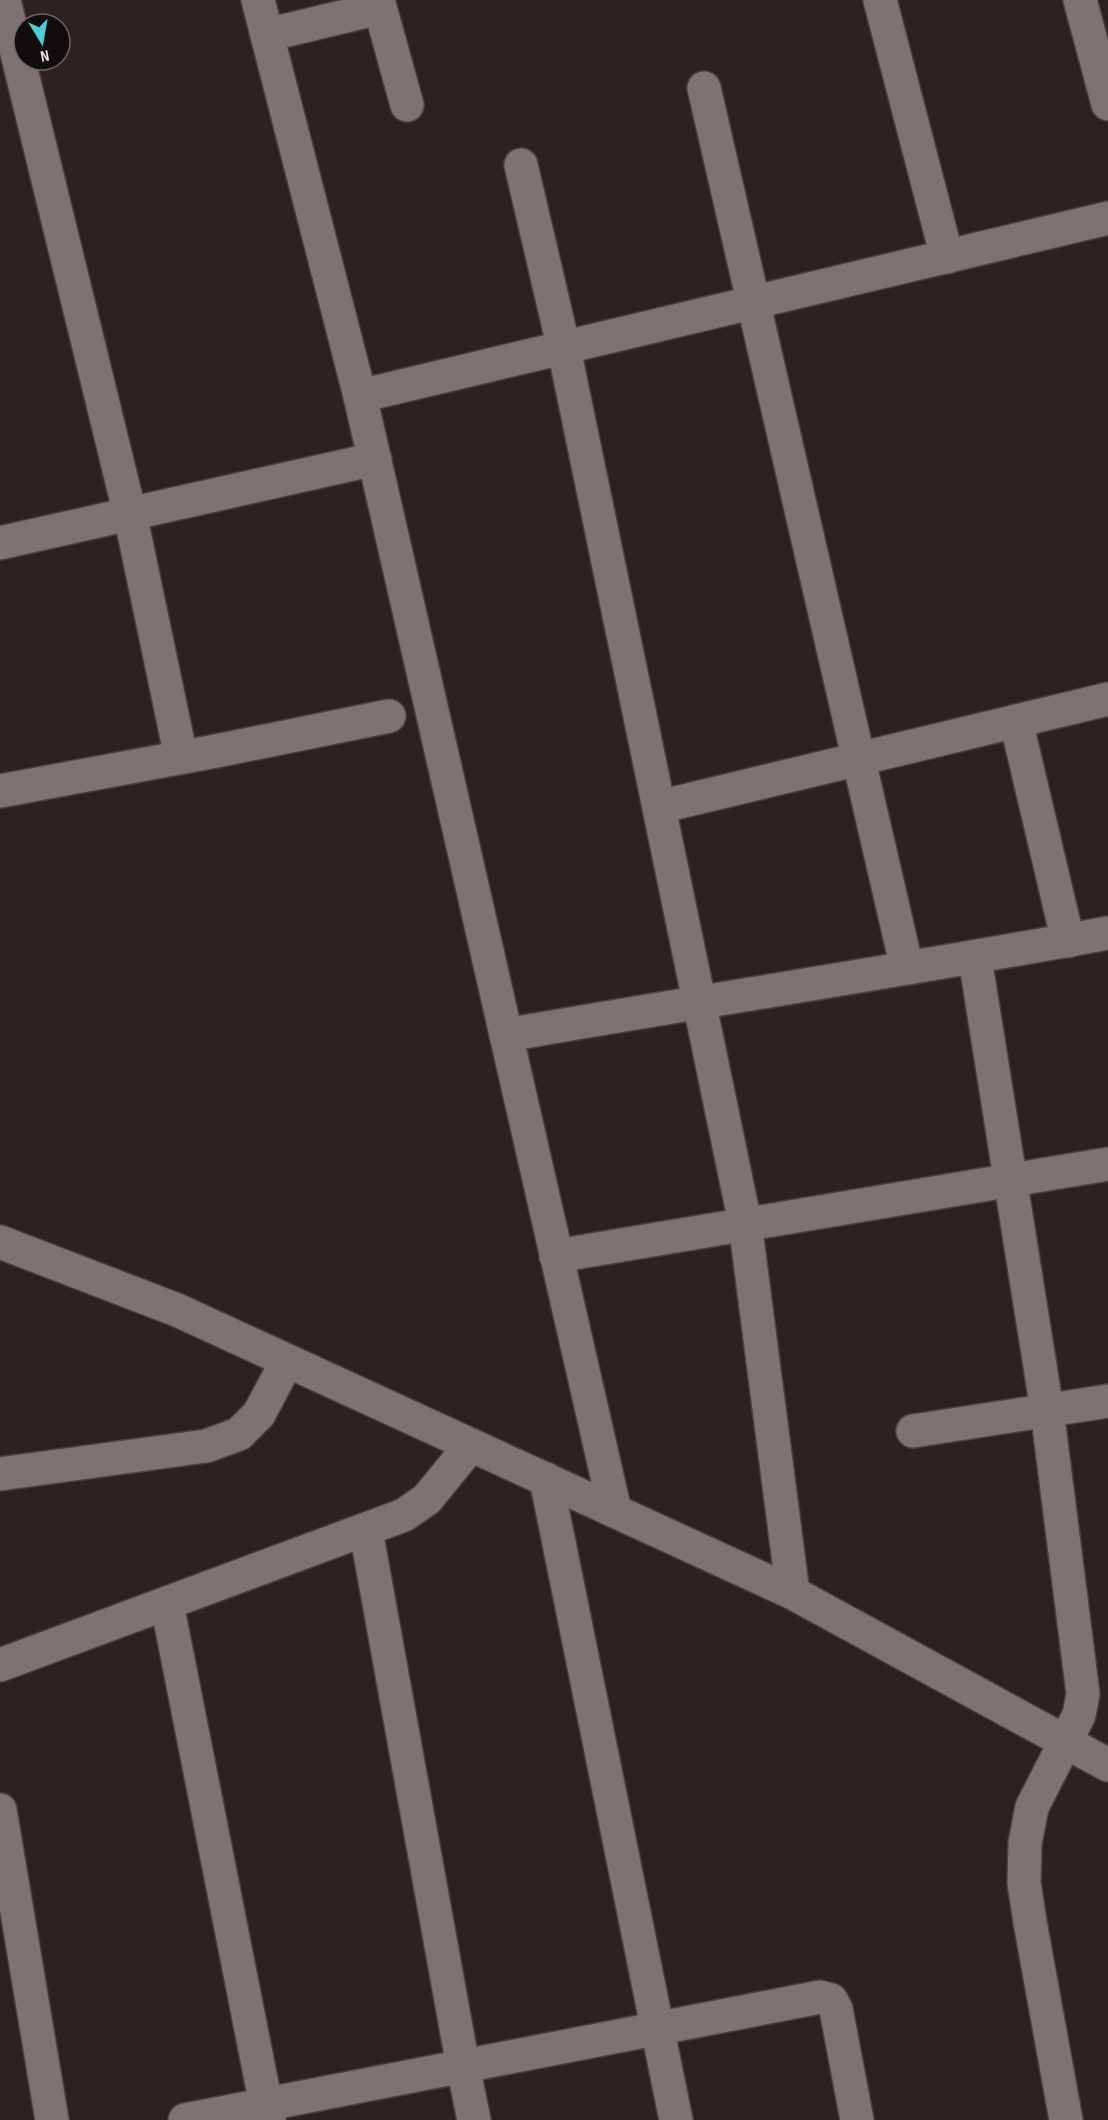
<svg xmlns="http://www.w3.org/2000/svg" width="1108" height="2120" font-family="'Sofia Sans Condensed',sans-serif">
<rect width="100%" height="100%" fill="#2c2222"/>
<g fill="none" stroke-linecap="round" stroke-linejoin="round">
<g stroke="#484141" stroke-width="36">
<g id="minor">
<polyline points="4,0 130,514 181,757"/>
<polyline points="258,0 360,396 615,1511"/>
<polyline points="378,0 407,105"/>
<polyline points="880,0 947,257"/>
<polyline points="1080,0 1108,104"/>
<polyline points="267,35 379,8"/>
<path d="M 704,88 C 774,381 838,675 907,968"/>
<polyline points="521,165 564,349 745,1223 793,1593"/>
<polyline points="360,396 1108,218"/>
<polyline points="0,543 375,459"/>
<polyline points="1016,721 1068,941"/>
<polyline points="0,791 216,751 389,716"/>
<polyline points="659,807 1108,699"/>
<polyline points="975,958 1047,1410 1083,1694 1079,1715 1032,1807 1025,1843 1024,1883 1030,1922 1066,2120"/>
<path d="M 506,1035 C 707,1000 908,970 1108,933"/>
<polyline points="0,1242 177,1310 793,1593 1108,1765"/>
<polyline points="556,1256 1108,1164"/>
<polyline points="913,1431 1108,1401"/>
<polyline points="0,1474 206,1446 239,1434 259,1414 287,1361"/>
<polyline points="546,1479 676,2120"/>
<polyline points="366,1531 463,2066 474,2120"/>
<polyline points="167,1604 269,2120"/>
<polyline points="0,1665 404,1515 427,1499 471,1445"/>
<polyline points="0,1810 52,2120"/>
<polyline points="185,2120 820,1997 831,2000 836,2009 857,2120"/>
</g>
</g>
<use href="#minor" stroke="#7e7372" stroke-width="33"/>
</g>
<g transform="translate(42 42) rotate(169)"><circle r="28" fill="#110d0d" stroke="#696564" stroke-width="1.5"/>
<path d="M0-4.5L10 22L0 15L-10 22Z" fill="#51ccd4"/>
<text y="-9" font-size="16" font-weight="bold" text-anchor="middle" fill="#eee8e7">N</text>
</g>
</svg>
